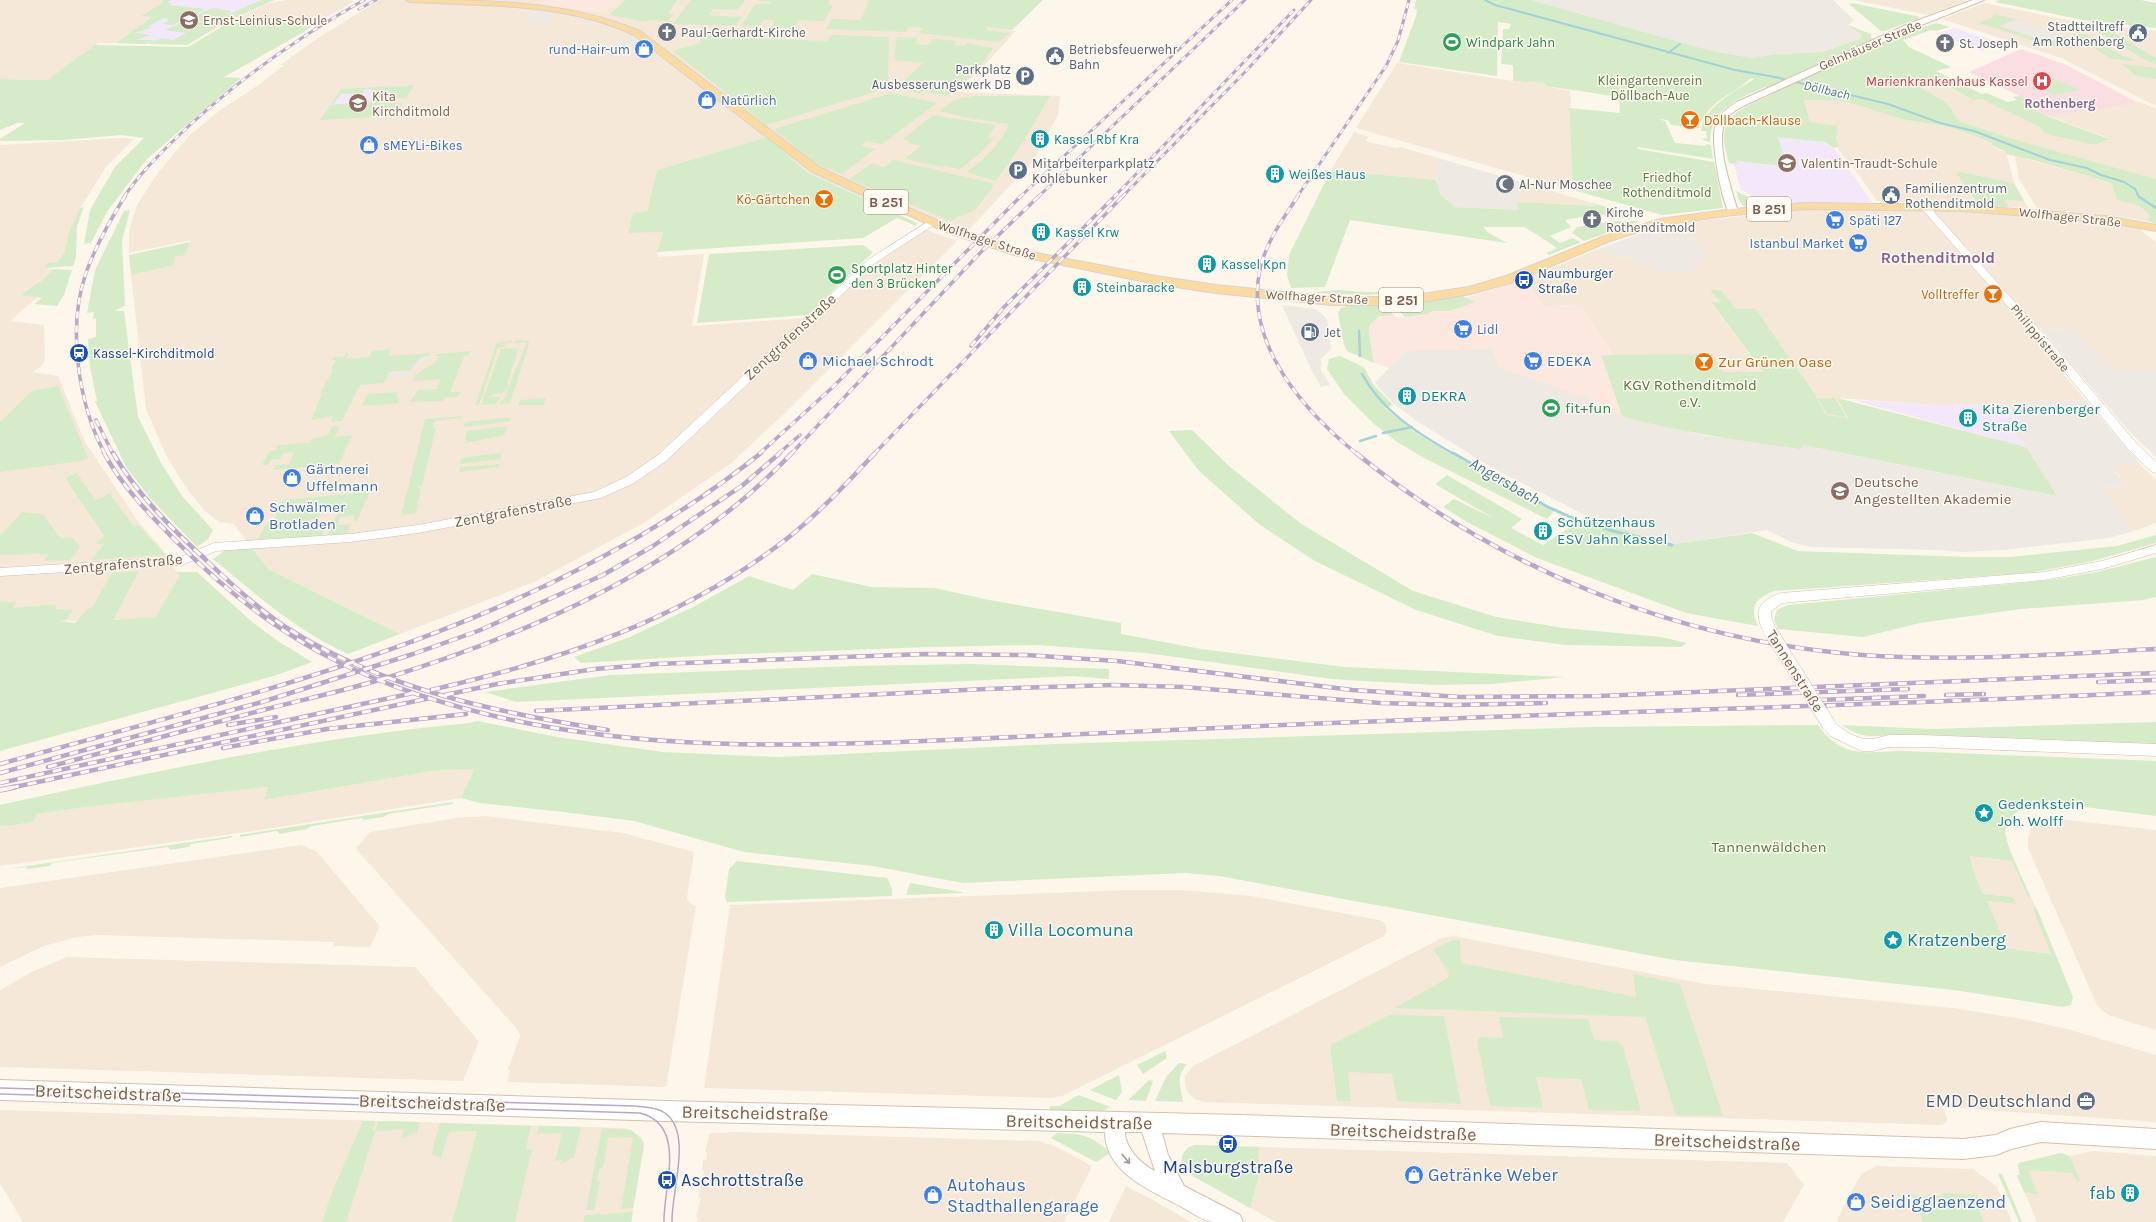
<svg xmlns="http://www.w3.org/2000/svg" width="2156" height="1222" font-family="Karla,sans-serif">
<rect width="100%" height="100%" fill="#fdf6eb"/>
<g fill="#f5e8d9">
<polygon points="0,0 162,0 162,3 142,15 153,17 116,43 98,43 47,80 0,79"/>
<polygon points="287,0 346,0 355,1 319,21 235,19 269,3"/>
<polygon points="380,0 870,0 942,21 1016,31 980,70 957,92 1060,96 1058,115 1033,161 966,233 911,211 900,216 808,173 767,137 657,170 647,211 628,233 663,231 657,252 658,257 704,254 692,326 818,317 884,256 927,230 957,241 785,413 730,464 642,524 534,582 400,634 268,569 234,524 219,522 204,510 185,486 166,455 146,409 131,275 173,265 175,257 185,254 191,240 129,253 129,231 137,205 157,174 190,135 219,111 257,86 284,65 280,65 321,36"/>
<polygon points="1854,0 1964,0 1966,1 1928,15"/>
<polygon points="1984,3 2083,23 2156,31 2156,106 2061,58 1942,19"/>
<polygon points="1397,63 1513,81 1544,83 1546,86 1570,91 1571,106 1569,108 1573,190 1356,128"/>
<polygon points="1940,81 1973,100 1981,99 2040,127 2045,134 2095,145 2108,138 2048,116 2140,102 2156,109 2156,179 2017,140 1959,121 1947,103 1917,86"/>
<polygon points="1804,100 1844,101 1905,120 1945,126 1973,135 1994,145 1991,146 2001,151 2006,152 2014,183 2028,208 1877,201 1859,175 1839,151 1836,138 1810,122"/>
<polygon points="1354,132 1369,137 1365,141 1395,148 1400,147 1438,158 1436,180 1331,170"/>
<polygon points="121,138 134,139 106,167 80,208 68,234 65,251 58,262 48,263 44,268 68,271 10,321 44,325 45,361 38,369 32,372 58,376 85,442 137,520 167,555 179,576 156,618 0,624 0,145"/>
<polygon points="2015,156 2111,183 2117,200 2139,204 2150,216 2147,221 2100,214 2042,210 2037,208 2019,179"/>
<polygon points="1531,185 1596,204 1595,206 1517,202 1516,197"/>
<polygon points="1805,209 1974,211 2103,221 2138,228 2156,242 2156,371 2116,371 2073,329 2040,328 2023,324 2086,401 2051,400 2006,404 1936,405 1837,398 1848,419 1826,415 1815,394 1755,308 1736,309 1721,290 1711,290 1720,303 1711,303 1763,373 1723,372 1656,355 1613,355 1581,305 1543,306 1526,279 1598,249 1611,257 1709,259 1682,223"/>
<polygon points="2114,464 2135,464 2143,467 2156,480 2156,523 2134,531 2101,486 2129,487 2115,471 2120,471"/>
<polygon points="474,769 461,798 254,831 0,866 0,827 33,822 37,814 86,807 268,787 264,800 432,771"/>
<polygon points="485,816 623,833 694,852 687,898 691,904 696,906 666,1087 507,1082 510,1070 508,1070 520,1036 518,1030 357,850 357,847 370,832 456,818"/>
<polygon points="2058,819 2156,830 2156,1030 2111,1016 2102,1011 2096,1003 2028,848 2028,837 2032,828 2041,822"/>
<polygon points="301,845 316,851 378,924 379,928 370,947 333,946 335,942 97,935 77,937 44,946 0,967 0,888"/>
<polygon points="1970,855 2012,861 2028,897 2031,898 2037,909 2033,909 2052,954 2007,948 1986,901 2016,904 2013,897 1983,894 1974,872"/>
<polygon points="1129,890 1180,890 1251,896 1379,920 1385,923 1387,931 1384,936 1062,1096 1050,1098 704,1088 730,905"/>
<polygon points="1453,936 1705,984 1953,1008 2022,1019 2067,1029 2156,1055 2156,1122 1943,1107 1947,1120 1944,1124 1940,1125 1203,1102 1195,1099 1188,1093 1185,1084 1185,1076 1193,1066 1442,938"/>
<polygon points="67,957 415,967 475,1037 476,1040 479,1041 463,1081 0,1067 0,990 33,971"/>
<polygon points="0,1110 624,1128 631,1130 641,1137 644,1148 631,1222 23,1222 0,1183"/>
<polygon points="736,1132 1039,1141 1055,1146 1092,1166 1064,1222 697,1222 698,1217 696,1217 701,1198 698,1198 704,1171 702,1171 703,1160 706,1160 707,1152 705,1152 710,1133"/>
<polygon points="1196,1145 1787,1163 1804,1185 1783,1222 1276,1222 1189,1174 1183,1167 1182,1156 1188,1148"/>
<polygon points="2094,1151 2156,1156 2156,1222 2037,1222 2017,1175 2020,1175 2018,1166 2019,1163 2061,1153 2069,1156"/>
<polygon points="1877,1166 1973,1169 1997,1187 2012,1222 1836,1222 1861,1174"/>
<polygon points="1126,1186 1149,1198 1191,1222 1109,1222"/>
</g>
<g fill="#fde8df">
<polygon points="545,0 620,0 614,7 602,13 541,4"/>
<polygon points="1526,279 1543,306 1581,305 1613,355 1601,355 1622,416 1590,399 1405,351 1390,368 1374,363 1370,339 1369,326 1379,316 1394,315 1397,318 1427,314 1433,311 1450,311 1474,302 1466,298"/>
</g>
<g fill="#efe9e3">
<polygon points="1531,0 1833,0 1854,20 1848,25 1862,35 1859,39 1823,52 1777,54 1752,58 1712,51"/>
<polygon points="535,10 558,12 540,25 526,25"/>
<polygon points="2014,20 2024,22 2063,36 2049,42 1999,26"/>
<polygon points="632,36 640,42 639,45 619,50 610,42"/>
<polygon points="1438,158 1531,185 1516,197 1519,210 1455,207 1441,195 1437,183 1436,168"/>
<polygon points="1682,223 1709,259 1690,259 1699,273 1667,273 1665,271 1657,271 1653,265 1638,265 1633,257 1611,257 1598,249 1645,232"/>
<polygon points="1282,305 1316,309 1327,319 1331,349 1321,359 1321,370 1330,385 1321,387 1312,371"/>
<polygon points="2040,328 2073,329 2116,371 2156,371 2156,457 2130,432"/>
<polygon points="1492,349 1500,368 1590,399 1622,416 1706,436 1802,445 2056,496 2026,447 2006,421 2021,422 2006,404 2051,400 2086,401 2143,467 2135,464 2115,464 2120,471 2115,472 2129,487 2102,486 2134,531 2109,538 2003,550 1962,552 1939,550 1811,547 1791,542 1767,530 1674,544 1648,538 1587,516 1498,471 1418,422 1393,403 1375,383 1405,351"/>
<polygon points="429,356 416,369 410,370 413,370 411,376 388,378 390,372 409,371 421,357"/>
</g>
<g fill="#f3e7fa">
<polygon points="162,0 274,0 222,24 187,45 116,43 152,17 141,16 162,3"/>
<polygon points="1954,28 2002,43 1982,51 1937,34"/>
<polygon points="414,85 406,98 386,99 384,102 390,102 389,104 403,103 396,116 320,120 341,89"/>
<polygon points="1807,130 1835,150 1872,202 1768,205 1741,190 1734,165 1729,163 1724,136"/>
<polygon points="1852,400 1936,405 2006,404 2021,422 2007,422 2026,447"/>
</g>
<polygon fill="#fbdee1" points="2021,49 2064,64 2139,103 2048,116 2020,102 2026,99 1969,72"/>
<g fill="#d6ecc8">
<polygon points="162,0 172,0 167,2 171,3 169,5 205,9 173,25 162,24 169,21 167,20 169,19 164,18 148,26 153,27 135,33 151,35 135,40 157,40 145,44 116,43 152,17 141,16 162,3"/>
<path d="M 262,0 L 274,0 L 222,24 L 187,45 L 148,44 L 162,38 L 173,40 L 186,33 L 165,30 C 180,23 191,20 208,23 L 203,25 L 205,26 L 211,22 L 189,19 L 210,9 L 219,8 L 217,9 L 232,11 L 226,15 L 227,15 Z"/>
<polygon points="626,0 677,0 668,14 674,14 668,21 650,20 646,22 611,15 611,13"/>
<polygon points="691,0 745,0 738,10 713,9 709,15 742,17 735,26 673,24"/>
<polygon points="757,0 830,0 828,5 833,5 824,21 799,20 794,27 791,26 794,28 771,28 775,20 763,20 758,27 741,26 755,4 770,4 771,2 757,1"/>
<polygon points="869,0 1043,0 1012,30 986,27 986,30 1008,33 1011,32 999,42 919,33 923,28 909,27 906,32 826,29 832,19 861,20"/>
<path d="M 1416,0 L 1531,0 L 1712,51 L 1752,58 L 1777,54 L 1823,52 L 1859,39 L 1862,35 L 1848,25 L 1871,34 L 1871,38 L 1890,43 L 1888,39 L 1936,23 L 1950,27 L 1936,31 L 1931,30 L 1903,40 L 1909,47 L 1951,67 L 1936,71 L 1982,94 L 1987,93 L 2007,102 L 2017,100 L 2013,97 L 2020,96 L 2026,99 L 2021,102 L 2049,117 L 2109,139 L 2095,145 L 2045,134 L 2040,127 L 1981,99 L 1973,100 L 1940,81 L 1918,86 L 1947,103 L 1959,121 L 2017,140 L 2156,179 L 2156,224 L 2147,221 L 2150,216 L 2139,205 L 2117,200 L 2111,183 L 2036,161 L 2006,154 L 2006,152 L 1991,145 L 1993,144 L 1973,135 L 1945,126 L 1905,120 L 1844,101 L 1804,100 L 1810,122 L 1838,126 L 1836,138 L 1839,147 L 1833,148 L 1825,142 L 1778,137 L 1786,166 L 1736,161 L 1738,164 L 1729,163 C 1727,154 1723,144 1724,135 C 1726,108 1759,103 1777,91 L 1765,87 C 1740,98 1710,109 1710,142 L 1703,140 L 1702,139 L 1707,138 L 1706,131 L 1701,131 C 1702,108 1737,90 1754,79 L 1751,78 C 1729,98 1712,97 1698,128 L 1671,125 L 1668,120 L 1658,119 L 1665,121 L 1675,143 L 1706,146 L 1706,144 L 1711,145 L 1713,159 L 1637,147 L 1638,149 L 1714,162 L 1723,208 L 1662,215 L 1573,190 L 1569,108 L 1620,113 L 1619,97 L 1546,86 L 1544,83 L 1513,81 L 1513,65 L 1501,64 L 1503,29 L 1509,29 L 1511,24 L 1473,18 L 1498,21 L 1497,76 L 1399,62 L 1416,16 L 1417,9 L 1414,9 Z"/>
<polygon points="2000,0 2141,0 2156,3 2156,28 2083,20 1995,2"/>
<polygon points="1852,3 1916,16 1920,18 1885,31 1881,31 1849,4"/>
<polygon points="1994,14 2024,21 2014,20 1999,26 2049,42 2063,36 2067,38 2065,38 2066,40 2078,48 2053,47 1979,23 1993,17"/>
<polygon points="235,19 319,21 302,33 224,77 241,78 146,160 107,212 91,243 84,244 90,210 115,167 144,138 122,135 63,140 0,141 0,139 25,123 17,123 0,130 0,79 47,80 95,45 188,47"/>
<polygon points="2094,28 2116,30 2112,32 2156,58 2156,64 2148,62 2100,33 2096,33"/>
<polygon points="703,30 731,31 727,37 827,41 832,35 889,37 888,84 881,90 766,125 673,51 700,43"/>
<polygon points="2072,34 2085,34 2123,56 2128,57 2135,61 2111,59"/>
<polygon points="897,37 918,38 915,44 928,45 933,39 957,41 954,45 964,46 968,43 993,48 977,71 947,96 923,91 919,94 899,88 899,85 923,63 896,60 894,58"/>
<polygon points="2122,64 2156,68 2156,79 2137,76"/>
<polygon points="2046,78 2051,78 2081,90 2054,95 2032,84 2051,81"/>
<polygon points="414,85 406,98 368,100 377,98 381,92 371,92 372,89 365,89 363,92 364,93 341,94 334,103 331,104 341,89"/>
<polygon points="892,93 937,103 882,144 866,141 861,146 875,149 842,174 818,165 774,130 777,128"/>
<path d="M 974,96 L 1050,96 L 1025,139 L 996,181 L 968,173 L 968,171 C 985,158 1000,145 1009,124 L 963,117 L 940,111 L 954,100 Z"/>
<polygon points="386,100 384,103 403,103 396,116 320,120 330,105"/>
<polygon points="933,115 994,125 995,127 987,138 993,139 979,154 960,169 945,166 942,167 905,159 920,146 908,143 910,141 903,139"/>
<polygon points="767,137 808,173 917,223 916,226 897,218 863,238 657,252 663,232 628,233 633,213 647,211 657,170"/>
<polygon points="893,160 991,183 994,186 974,211 960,216 951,221 851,180 851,178 872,163 884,167"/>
<polygon points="1331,170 1436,180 1441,195 1455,207 1519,210 1517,202 1595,206 1596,204 1643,218 1614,218 1600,214 1565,220 1571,227 1550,236 1560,243 1572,238 1581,242 1549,255 1546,253 1557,248 1525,227 1483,227 1489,233 1507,243 1350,220 1325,287 1291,288 1287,275 1289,255"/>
<polygon points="1959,172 2014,183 2024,201 2004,200 2008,207 1979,205 1957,174"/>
<path d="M 1736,191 L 1765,205 C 1745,207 1742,212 1736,191 Z"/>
<polygon points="84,207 77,226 76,257 73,266 44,268 48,263 58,262 65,251 68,234 80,208"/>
<polygon points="130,210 122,241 125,306 114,311 124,311 138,417 161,463 182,496 213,530 208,539 197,547 150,498 126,467 95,401 97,401 90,367 88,339 96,337 96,318 93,319 94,312 87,313 95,270 124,211"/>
<polygon points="1614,221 1641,221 1584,241 1572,233 1577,227"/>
<polygon points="190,242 185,255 175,257 174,265 131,275 129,255"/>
<polygon points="863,245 873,252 808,315 697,323 709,254"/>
<polygon points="54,269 72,270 64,295 57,306 34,304 42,298 21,295 44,279"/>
<polygon points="1338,290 1366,292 1403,292 1367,295 1307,293"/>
<path d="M 1710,290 L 1721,290 L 1736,309 L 1755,308 L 1815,394 L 1826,415 L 1848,418 L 1837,398 L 2026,447 L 2057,496 L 1803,445 L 1800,449 C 1740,440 1680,433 1622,416 L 1601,355 L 1712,354 L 1723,372 L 1763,372 L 1711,302 L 1720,302 Z"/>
<polygon points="1461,295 1475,302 1450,311 1433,311 1428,314 1405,317 1393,306"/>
<polygon points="1381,305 1394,315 1379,316 1369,326 1370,339 1374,363 1347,351 1344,345 1338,313 1341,308 1347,306"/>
<polygon points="512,340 511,343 500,344 506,345 505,347 498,348 479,405 475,406 497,343"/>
<polygon points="516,340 530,341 510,403 499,404 508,393 506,393 527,342 515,343"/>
<polygon points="519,348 507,384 509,385 503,393 494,394 489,397 501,397 496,404 481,405 501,349"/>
<polygon points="391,349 388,356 431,353 429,356 421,357 410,370 389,372 384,383 360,385 342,421 331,422 333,416 311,420 317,407 316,406 322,394 320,394 333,370 331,369 336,360 332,360 334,357 345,356 346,353 349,352 346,359 369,357 372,351"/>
<path d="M 471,351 L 469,355 L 464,356 L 450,392 L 460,392 L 458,397 L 444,398 L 443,401 L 410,402 L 418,390 L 437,389 L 440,379 L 413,381 C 420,366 435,368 439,356 L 434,356 L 436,354 Z"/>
<polygon points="1340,356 1364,367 1373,384 1393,405 1385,408 1413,431 1437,446 1554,511 1547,519 1428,460 1397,442 1373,423 1344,394 1327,369 1329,359"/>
<polygon points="58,386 88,458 80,461 0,472 0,422 32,391"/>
<polygon points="398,392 396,395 400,403 361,406 368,394"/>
<polygon points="546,398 544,405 518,405 520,400"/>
<polygon points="1818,398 1835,398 1846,417 1827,414"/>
<polygon points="462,416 462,418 435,421 433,428 436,428 422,485 419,486 418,488 421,489 416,513 401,515 425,419"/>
<polygon points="511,417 510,421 464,427 465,422"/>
<polygon points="332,426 340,426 335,437 352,435 339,464 273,470 276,465 289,464 294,452 283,453 280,459 271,460 268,465 262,465 269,451 275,451 278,445 310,443 312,439 328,435"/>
<polygon points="507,426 505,435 465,443 467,431"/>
<polygon points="1192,430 1229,466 1300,523 1413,591 1496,617 1563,628 1661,637 1687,643 1681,647 1565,645 1498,636 1416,610 1315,561 1260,525 1198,470 1169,431"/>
<polygon points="502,453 501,459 460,464 461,458"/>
<polygon points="499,464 499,467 459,472 460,467"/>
<polygon points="77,473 95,500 110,494 134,527 139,526 166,555 92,560 104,544 96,544 97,541 105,537 65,478"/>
<path d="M 1447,475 L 1522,519 L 1511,528 L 1543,545 L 1587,516 L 1648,538 L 1674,544 L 1752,533 L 1798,551 L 1966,557 L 2010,557 L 2117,546 L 2156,535 L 2156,543 L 2089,562 L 2028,573 L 1774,591 C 1755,599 1749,606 1758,626 L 1686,613 L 1537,558 L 1467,522 L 1443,507 L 1454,499 L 1495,519 L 1435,484 Z"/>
<polygon points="370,492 357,521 353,521 355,515 340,517 337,525 351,524 347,534 327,535 341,506 332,506 329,510 322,511 318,519 311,519 305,530 325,529 322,536 258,539 265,526 277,516 275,513 283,500"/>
<polygon points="22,512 43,514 60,538 73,538 80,547 70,560 44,561 49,554 0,555 0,536"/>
<path d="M 227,549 L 253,549 L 268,569 L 400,634 L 348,654 C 297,631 255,594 213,559 Z"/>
<polygon points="2156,557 2156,597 2143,600 2021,609 1920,623 1863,637 1778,629 1774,619 1777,610 1788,605 2050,580 2097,572"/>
<polygon points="139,571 113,620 156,617 179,576 176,572 197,572 251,621 278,641 312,662 274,676 0,751 0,602 16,602 13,608 57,604 55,609 73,610 66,620 58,621 75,623 87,609 92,608 112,573"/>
<polygon points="812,574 872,587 935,588 989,600 1121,623 1121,634 1201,649 1345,667 1565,677 1492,684 1434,685 1332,679 1146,653 1037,645 930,647 715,655 581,663 574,657 630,637 693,607 749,576 793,590"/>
<polygon points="970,664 1109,669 1109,679 1073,676 516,702 485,692 610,675 852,666"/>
<path d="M 478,721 L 557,737 L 663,752 L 778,757 L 1055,744 L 1408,733 L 1589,727 L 1818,725 C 1843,761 1869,751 1905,751 L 2156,761 L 2156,816 L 2053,803 C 2035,803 2000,811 2006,837 C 2011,857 2023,878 2031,898 L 2028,897 L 2012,861 L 1970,856 L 1974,872 L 1983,894 L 2013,897 L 2016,904 L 1987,901 L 2007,948 L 2051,954 L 2033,909 L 2037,909 L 2073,997 L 2071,1005 L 2062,1007 L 1954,990 L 1675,960 L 1219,876 L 1186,873 L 963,883 L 872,866 L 744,852 L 634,821 L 555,811 L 480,803 L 461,798 L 474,769 L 432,771 L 264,800 L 268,787 L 86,807 L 37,814 L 33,822 L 0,827 L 0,805 C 155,771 310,738 469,723 Z"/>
<path d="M 2156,722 L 2156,745 L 1893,735 C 1871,737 1861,738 1842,725 L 1930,729 Z"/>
<polygon points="453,802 452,804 388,814 384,817 364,820 362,818 312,826 307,829 280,834 277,831 240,837 240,835"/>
<polygon points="232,836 231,838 191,844 189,847 170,850 168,847 52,863 50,866 27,869 26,867 6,869"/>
<polygon points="737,861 887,878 892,888 892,896 727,902 725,898 729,869"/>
<polygon points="910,883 961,892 963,893 906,895"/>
<polygon points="1454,940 1460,940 1461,963 1636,997 1633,974 1680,984 1723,1116 1676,1115 1645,1017 1394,1008 1448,978 1449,972 1433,949"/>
<polygon points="1389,1015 1444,1016 1461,1104 1397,1101 1392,1074 1348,1072 1351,1101 1337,1101 1330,1045"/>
<polygon points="1499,1017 1588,1019 1594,1040 1617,1041 1623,1047 1641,1111 1589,1110 1581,1079 1536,1077 1543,1108 1490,1106 1477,1041 1480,1037 1503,1038"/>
<polygon points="1165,1051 1167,1058 1143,1074 1137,1065"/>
<path d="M 1179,1063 L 1187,1064 C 1175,1078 1181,1086 1183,1102 L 1155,1101 L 1166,1077 Z"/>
<polygon points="1119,1075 1122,1092 1116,1100 1090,1090"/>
<polygon points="1149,1080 1153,1081 1146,1101 1128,1100"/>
<polygon points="1079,1095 1110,1107 1102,1111 1050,1110 1050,1106 1059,1106"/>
<polygon points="363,1121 375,1121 372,1131 375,1131 379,1121 420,1122 417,1132 401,1139 404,1129 375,1132 346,1222 322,1222 333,1190"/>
<polygon points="440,1123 531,1126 526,1149 532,1149 515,1222 452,1222 477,1131 449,1132 441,1158 431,1154"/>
<polygon points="539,1126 581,1127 574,1157 561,1164 562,1160 555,1161 562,1133 537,1134"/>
<polygon points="602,1128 631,1130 644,1142 633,1208 621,1209 633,1137 608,1138 603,1168 599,1169 597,1181 600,1181 594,1210 586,1210"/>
<path d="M 1057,1133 C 1083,1134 1091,1135 1110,1153 L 1096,1162 L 1051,1138 Z"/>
<path d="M 1196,1145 L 1259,1147 L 1258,1178 L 1250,1208 L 1186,1172 C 1178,1161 1182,1147 1196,1145 Z"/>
<polygon points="2061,1153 2069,1156 2080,1180 2078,1183 2072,1173 2028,1170 2038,1194 2024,1192 2017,1175 2020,1175 2018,1166 2019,1163"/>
<polygon points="1998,1174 2002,1174 2022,1222 2019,1222"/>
<polygon points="1942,1193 1977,1195 1985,1210 1979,1210 1984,1222 1923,1222 1912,1195 1942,1196"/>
<polygon points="633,1212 631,1222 583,1222 585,1215"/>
</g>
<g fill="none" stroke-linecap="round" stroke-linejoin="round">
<g stroke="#a4d2da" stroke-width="2">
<polyline points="1485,0 1495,5 1735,70 1775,77 1888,104 1940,123 1974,131 2050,160 2087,168 2101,175 2124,182 2135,189 2139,197"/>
<polyline points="1668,53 1680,44"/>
</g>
<g stroke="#a4d2da" stroke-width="2.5">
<polyline points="2138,196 2156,208"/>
<polyline points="1359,331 1360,356"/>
<path d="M 1362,374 C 1382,411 1418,434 1454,454"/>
<polyline points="1383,433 1412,427"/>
<polyline points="1360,441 1376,436"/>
</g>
<polyline stroke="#a4d2da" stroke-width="3" points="1453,453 1548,507 1577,520 1617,532 1672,545"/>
<g stroke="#d1beaf" stroke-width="1">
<g id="tertiary">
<polygon points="1924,203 1927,204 2063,356 2137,444 2156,462 2156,473 2152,472 2129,450 2055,360 1921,208 1920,206"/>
<polygon points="932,219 935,220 935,224 875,263 666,461 634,483 601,498 418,533 350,542 216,551 182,565 0,576 0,568 180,557 214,543 350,534 418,525 594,492 626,477 658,455 869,259"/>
<path d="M 2156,545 L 2156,553 L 2102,569 L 2044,580 L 1782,603 L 1771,611 L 1772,620 L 1777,631 L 1775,634 L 1765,634 C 1753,613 1757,601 1781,593 L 2044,572 L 2102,561 Z"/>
<polygon points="1829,719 1850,734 1863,739 1873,739 1889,735 1920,735 2156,744 2156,756 1920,747 1889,747 1873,751 1862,751 1830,736 1822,725 1824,721"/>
</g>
</g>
<g stroke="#d6c0af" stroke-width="2">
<g id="secondary">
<path d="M 1973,0 L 1984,0 L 1914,28 L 1743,106 C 1738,109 1732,112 1728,117 C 1712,138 1732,189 1738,212 L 1733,215 L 1730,214 C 1721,200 1711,143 1715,127 C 1718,115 1727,108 1737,102 L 1908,24 Z"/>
<path d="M 0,1080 L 666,1101 L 1242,1115 L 1963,1139 L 1996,1135 L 2010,1129 L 2041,1122 L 2156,1129 L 2156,1149 L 2041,1142 L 2011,1149 L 1996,1155 L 1963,1159 L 1162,1133 L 1168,1155 L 1184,1186 L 1240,1215 L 1243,1222 C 1233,1222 1222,1222 1213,1222 C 1203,1221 1191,1212 1182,1207 C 1152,1191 1105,1173 1105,1132 L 666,1121 L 0,1100 ZM 1125,1132 L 1142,1132 L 1155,1171 C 1141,1164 1125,1148 1125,1132 Z"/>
</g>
</g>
<g stroke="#dad2cd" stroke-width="2">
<path id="primary" d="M 406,0 C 485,0 567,0 640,31 L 819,167 L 879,195 L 957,229 L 1021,250 L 1156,276 L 1216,285 L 1332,297 L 1387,297 L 1429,293 L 1469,287 L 1506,276 L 1602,237 L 1660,219 L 1733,209 L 1806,203 L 1964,205 L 2106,216 L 2156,225 L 2156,231 L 2106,222 L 1964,211 L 1806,209 L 1733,215 L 1661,225 L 1610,241 L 1514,282 L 1470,294 L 1429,301 L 1387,305 L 1332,305 L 1216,293 L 1156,284 L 1014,255 L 949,233 L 871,199 L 811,171 L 634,35 C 564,2 485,6 410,2 Z"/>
</g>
<use href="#tertiary" fill="#fff" fill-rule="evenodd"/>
<use href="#secondary" fill="#fff" fill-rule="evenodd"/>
<use href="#primary" fill="#fcdba3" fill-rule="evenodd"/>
<g stroke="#b9a7c9" stroke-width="1.5">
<path d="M 0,1088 L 635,1106 C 644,1107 657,1107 665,1113 C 693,1133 671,1192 672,1222"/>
<path d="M 0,1094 L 640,1113 C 688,1125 663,1188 664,1222"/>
</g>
<g stroke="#b9a7c9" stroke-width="3">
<g id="rail-far3">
<polyline points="359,9 376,0"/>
<path d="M 124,197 C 137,177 155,159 172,142 C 228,87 295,39 364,0"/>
<polyline points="1020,197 1232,0"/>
<polyline points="1038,197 1245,0"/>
<polyline points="1114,197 1294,10"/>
<polyline points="1122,197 1246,71 1311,0"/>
<polyline points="1297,197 1386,66 1398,41 1409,0"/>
</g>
</g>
<g stroke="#b9a7c9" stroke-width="3.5">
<g id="rail-far2">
<path d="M 1298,196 C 1283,219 1266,242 1260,269 C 1244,344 1304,411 1357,454"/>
<polyline points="971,346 1004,307 1115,196"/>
<polyline points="96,420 113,454"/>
<path d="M 105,454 C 78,404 67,327 86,273 C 96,245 110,221 125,196"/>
<polyline points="759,454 834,386 1021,196"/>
<polyline points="778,454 800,435"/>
<polyline points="791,454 980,253 1039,196"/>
<polyline points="874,454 1123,196"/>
</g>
</g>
<g stroke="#b9a7c9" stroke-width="4.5">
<g id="rail-far1">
<path d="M 104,453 C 123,488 151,516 179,544 C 272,637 359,683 486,714 C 637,751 794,747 948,740 C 1045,735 1142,731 1239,727 C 1545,713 1851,707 2156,692"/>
<path d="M 113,453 C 137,494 171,528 206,560 C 231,584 258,609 287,628 C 383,689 498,713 608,730"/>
<path d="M 1356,453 C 1498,569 1679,641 1862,655 C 1960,662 2058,654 2156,649"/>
<polyline points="2098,682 2156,680"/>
<path d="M 431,690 C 558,661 685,619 789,537 C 820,512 848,482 875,453"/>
<polyline points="445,695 497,684 595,669 656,664 925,654 1026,655 1117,661 1352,690 1460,697 1599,696 2156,673"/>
<polyline points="1738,695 1908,689"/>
<polyline points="1946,695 1984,694"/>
<polyline points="1818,700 1924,696"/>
<polyline points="536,711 986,689 1113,685 1183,687 1380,703 1455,705 1546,703"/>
<polyline points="228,725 276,717"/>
<polyline points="223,748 327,729 466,714"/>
<path d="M 0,764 C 263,691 543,628 761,453"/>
<path d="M 48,767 C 121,748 194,728 267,709 C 306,699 347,690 386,678 C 532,633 686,566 792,453"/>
<polyline points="0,773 262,702 413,654 478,631 603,575 653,546 743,485 780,453"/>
<polyline points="0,783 413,693"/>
<polyline points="10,788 430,698"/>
</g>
</g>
<g stroke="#b9a7c9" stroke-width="5.5">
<polyline id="rail" points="0,790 15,787"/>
</g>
<use href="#rail-far3" stroke="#fffaf2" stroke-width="2" stroke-dasharray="5.5" stroke-linecap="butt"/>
<use href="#rail-far2" stroke="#fffaf2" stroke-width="2.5" stroke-dasharray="7" stroke-linecap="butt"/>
<use href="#rail-far1" stroke="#fffaf2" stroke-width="3" stroke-dasharray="9" stroke-linecap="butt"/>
<use href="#rail" stroke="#fffaf2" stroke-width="4" stroke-dasharray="12" stroke-linecap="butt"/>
<g stroke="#d1beaf" stroke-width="14" stroke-linecap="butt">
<polyline id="tertiary-bridge" points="1770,631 1829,725"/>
</g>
<use href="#tertiary-bridge" stroke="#fff" stroke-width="13"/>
</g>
<defs><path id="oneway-shaft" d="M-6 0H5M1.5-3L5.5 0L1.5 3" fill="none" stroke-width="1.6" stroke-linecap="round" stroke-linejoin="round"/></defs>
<use stroke="#a9968b" href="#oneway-shaft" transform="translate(1126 1159) rotate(51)"/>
<defs>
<g id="school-disc" transform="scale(1)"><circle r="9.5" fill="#8d6e63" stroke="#fffaf2"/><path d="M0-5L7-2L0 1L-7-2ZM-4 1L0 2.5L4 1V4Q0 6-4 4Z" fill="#fff"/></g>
<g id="church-disc" transform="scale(1)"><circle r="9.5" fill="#6b7280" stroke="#fffaf2"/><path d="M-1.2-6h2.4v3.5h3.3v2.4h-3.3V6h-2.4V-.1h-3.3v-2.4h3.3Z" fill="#fff"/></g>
<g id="civic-disc" transform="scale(1)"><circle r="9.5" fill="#5c6f8a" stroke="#fffaf2"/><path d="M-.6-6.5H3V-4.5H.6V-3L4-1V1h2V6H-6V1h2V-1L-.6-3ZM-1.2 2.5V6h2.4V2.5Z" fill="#fff"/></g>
<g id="stadium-disc" transform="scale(1)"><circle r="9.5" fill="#2e9e5b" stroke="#fffaf2"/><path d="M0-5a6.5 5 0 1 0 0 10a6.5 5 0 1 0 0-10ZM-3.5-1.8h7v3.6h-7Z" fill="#fff"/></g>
<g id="shop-disc" transform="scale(1)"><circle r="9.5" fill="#3f7fe0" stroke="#fffaf2"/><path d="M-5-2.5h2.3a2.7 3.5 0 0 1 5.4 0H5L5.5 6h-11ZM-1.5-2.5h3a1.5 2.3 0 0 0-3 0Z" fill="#fff"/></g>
<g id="parking-disc" transform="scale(1)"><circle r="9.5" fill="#5c6f8a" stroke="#fffaf2"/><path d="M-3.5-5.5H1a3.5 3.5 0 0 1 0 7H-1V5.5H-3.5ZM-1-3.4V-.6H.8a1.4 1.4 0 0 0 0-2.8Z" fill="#fff"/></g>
<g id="hospital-disc" transform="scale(1)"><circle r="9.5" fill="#e0444e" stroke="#fffaf2"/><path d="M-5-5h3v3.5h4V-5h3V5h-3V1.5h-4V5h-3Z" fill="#fff"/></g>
<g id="bar-disc" transform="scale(1)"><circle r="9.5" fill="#e8710a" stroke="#fffaf2"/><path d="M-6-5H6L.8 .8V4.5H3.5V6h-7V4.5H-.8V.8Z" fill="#fff"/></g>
<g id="building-disc" transform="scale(1)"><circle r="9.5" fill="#0f9aa8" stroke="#fffaf2"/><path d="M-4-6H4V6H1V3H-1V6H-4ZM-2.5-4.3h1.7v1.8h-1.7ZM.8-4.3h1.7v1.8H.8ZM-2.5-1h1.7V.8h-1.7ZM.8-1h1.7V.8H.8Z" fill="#fff"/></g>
<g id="mosque-disc" transform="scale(1)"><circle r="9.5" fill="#6b7280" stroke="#fffaf2"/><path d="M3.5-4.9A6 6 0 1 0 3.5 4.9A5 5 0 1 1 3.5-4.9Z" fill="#fff"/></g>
<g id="supermarket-disc" transform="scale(1)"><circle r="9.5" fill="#3f7fe0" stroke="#fffaf2"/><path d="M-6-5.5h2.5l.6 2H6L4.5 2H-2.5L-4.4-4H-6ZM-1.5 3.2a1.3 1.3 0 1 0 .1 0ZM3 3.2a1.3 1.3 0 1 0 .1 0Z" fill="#fff"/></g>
<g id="bus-disc" transform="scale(1)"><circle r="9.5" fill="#1a4fb4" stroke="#fffaf2"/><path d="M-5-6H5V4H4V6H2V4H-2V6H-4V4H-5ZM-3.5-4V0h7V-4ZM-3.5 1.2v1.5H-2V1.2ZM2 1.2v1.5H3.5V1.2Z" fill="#fff"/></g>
<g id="fuel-disc" transform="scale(1)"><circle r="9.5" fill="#5c6f8a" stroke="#fffaf2"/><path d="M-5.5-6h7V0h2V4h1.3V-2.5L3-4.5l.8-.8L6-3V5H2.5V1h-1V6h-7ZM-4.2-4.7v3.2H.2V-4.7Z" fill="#fff"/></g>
<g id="station-disc" transform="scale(1)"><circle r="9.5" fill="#1a4fb4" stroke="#fffaf2"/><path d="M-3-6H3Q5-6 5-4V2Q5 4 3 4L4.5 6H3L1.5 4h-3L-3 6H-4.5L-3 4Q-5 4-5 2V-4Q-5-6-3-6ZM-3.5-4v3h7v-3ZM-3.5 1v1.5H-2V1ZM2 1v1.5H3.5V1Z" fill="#fff"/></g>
<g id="sight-disc" transform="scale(1)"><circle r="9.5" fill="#0f9aa8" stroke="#fffaf2"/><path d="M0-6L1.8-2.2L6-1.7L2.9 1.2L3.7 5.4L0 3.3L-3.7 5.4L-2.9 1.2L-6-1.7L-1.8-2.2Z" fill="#fff"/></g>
<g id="office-disc" transform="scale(1)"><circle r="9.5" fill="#5c6f8a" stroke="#fffaf2"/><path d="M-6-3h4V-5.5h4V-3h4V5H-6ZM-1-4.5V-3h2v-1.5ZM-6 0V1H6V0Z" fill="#fff"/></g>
</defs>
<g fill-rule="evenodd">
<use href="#school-disc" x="189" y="20"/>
<use href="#church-disc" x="667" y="32"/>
<use href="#civic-disc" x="2138" y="33"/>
<use href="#stadium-disc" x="1452" y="42"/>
<use href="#church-disc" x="1945" y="43"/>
<use href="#shop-disc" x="644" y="49"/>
<use href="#civic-disc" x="1055" y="56"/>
<use href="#parking-disc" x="1025" y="76"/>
<use href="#hospital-disc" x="2042" y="81"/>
<use href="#shop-disc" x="707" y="100"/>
<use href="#school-disc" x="358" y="103"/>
<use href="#bar-disc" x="1690" y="120"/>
<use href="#building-disc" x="1040" y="139"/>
<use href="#shop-disc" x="369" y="145"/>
<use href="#school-disc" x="1787" y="163"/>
<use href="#parking-disc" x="1018" y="170"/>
<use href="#building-disc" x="1275" y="174"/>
<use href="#mosque-disc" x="1505" y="184"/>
<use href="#civic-disc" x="1891" y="195"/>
<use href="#bar-disc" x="824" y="199"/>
<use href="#church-disc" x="1592" y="219"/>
<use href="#supermarket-disc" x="1835" y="220"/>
<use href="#building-disc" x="1041" y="232"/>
<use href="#supermarket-disc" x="1858" y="243"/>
<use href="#building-disc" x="1207" y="264"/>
<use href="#stadium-disc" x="837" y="275"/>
<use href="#bus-disc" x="1524" y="280"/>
<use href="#building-disc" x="1082" y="287"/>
<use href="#bar-disc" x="1993" y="294"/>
<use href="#supermarket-disc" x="1463" y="329"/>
<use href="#fuel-disc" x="1310" y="332"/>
<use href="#station-disc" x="79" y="353"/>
<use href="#shop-disc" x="808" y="361"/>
<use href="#supermarket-disc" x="1533" y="361"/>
<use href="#bar-disc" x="1704" y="362"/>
<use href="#building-disc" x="1407" y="396"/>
<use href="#stadium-disc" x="1551" y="408"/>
<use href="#building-disc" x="1968" y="418"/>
<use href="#shop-disc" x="292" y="478"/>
<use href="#school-disc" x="1840" y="491"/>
<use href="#shop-disc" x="255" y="516"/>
<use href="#building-disc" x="1543" y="531"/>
<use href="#sight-disc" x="1984" y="813"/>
<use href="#building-disc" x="994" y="930"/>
<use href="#sight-disc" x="1893" y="940"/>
<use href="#office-disc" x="2086" y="1101"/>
<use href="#bus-disc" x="1228" y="1144"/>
<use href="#shop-disc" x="1414" y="1175"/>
<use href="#bus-disc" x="667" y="1180"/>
<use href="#building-disc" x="2130" y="1193"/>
<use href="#shop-disc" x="933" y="1195"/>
<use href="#shop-disc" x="1856" y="1202"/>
</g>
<g text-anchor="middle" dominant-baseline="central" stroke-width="3" stroke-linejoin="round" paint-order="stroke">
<g font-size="13" fill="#785e54" stroke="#fffaf2" text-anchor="start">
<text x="203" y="20">Ernst-Leinius-Schule</text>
<text x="372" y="96">Kita<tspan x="372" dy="15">Kirchditmold</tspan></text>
<text x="1801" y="163">Valentin-Traudt-Schule</text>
</g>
<g font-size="13" fill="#4e5e75" stroke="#fffaf2" text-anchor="start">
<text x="2124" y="26" text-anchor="end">Stadtteiltreff<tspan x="2124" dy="15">Am Rothenberg</tspan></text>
<text x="1069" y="49">Betriebsfeuerwehr<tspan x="1069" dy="15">Bahn</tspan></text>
<text x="1011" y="69" text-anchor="end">Parkplatz<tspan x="1011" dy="15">Ausbesserungswerk DB</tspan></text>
<text x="1032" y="163">Mitarbeiterparkplatz<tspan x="1032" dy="15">Kohlebunker</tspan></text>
<text x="1905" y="188">Familienzentrum<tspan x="1905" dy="15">Rothenditmold</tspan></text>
<text x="1324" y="332">Jet</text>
</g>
<g font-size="13" fill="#5b616d" stroke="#fffaf2" text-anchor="start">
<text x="681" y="32">Paul-Gerhardt-Kirche</text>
<text x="1959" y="43">St. Joseph</text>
<text x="1519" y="184">Al-Nur Moschee</text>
<text x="1606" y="212">Kirche<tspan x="1606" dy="15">Rothenditmold</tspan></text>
</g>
<g font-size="13" fill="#27864d" stroke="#fffaf2" text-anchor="start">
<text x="1466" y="42">Windpark Jahn</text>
<text x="851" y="268">Sportplatz Hinter<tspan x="851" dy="15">den 3 Brücken</tspan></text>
</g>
<g font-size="13" fill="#7a5d4c" stroke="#fffaf2">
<text transform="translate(1870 45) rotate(-23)">Gelnhäuser Straße</text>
<text transform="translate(2070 217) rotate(6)">Wolfhager Straße</text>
<text transform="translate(987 240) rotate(18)">Wolfhager Straße</text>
<text transform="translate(1317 297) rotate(3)">Wolfhager Straße</text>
<text transform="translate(2040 338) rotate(50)">Philippistraße</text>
</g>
<g font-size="13" fill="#366cbe" stroke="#fffaf2" text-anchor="start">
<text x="630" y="49" text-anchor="end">rund-Hair-um</text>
<text x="721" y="100">Natürlich</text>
<text x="383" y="145">sMEYLi-Bikes</text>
<text x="1849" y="220">Späti 127</text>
<text x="1844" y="243" text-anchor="end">Istanbul Market</text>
<text x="1477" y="329">Lidl</text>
</g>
<g font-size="13" fill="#517a41" stroke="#fffaf2">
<text x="1650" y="80">Kleingartenverein<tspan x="1650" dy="15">Döllbach-Aue</tspan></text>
<text x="1667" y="177">Friedhof<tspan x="1667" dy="15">Rothenditmold</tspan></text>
</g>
<g font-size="13" fill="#be3a42" stroke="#fffaf2" text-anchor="end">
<text x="2028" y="81">Marienkrankenhaus Kassel</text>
</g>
<g font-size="13" font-style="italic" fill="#427b86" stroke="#fffaf2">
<text transform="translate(1827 90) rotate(13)">Döllbach</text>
</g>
<g font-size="13" font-weight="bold" fill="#856595" stroke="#fffaf2">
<text x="2060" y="103">Rothenberg</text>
</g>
<g font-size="13" fill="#c56008" stroke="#fffaf2" text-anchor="end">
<text x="1704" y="120" text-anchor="start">Döllbach-Klause</text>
<text x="810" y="199">Kö-Gärtchen</text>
<text x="1979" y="294">Volltreffer</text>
</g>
<g font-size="13" fill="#0d838f" stroke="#fffaf2" text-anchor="start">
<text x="1054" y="139">Kassel Rbf Kra</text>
<text x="1289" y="174">Weißes Haus</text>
<text x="1055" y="232">Kassel Krw</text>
<text x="1221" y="264">Kassel Kpn</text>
<text x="1096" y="287">Steinbaracke</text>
</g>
<g font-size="13" fill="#164399" stroke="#fffaf2" text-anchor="start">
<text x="1538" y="273">Naumburger<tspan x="1538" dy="15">Straße</tspan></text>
<text x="93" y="353">Kassel-Kirchditmold</text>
</g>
<g fill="#fffaf2" stroke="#a28c7e" stroke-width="1">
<rect x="864" y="190" width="44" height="24" rx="3"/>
<rect x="1747" y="197" width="44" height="24" rx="3"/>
<rect x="1379" y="288" width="44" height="24" rx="3"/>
</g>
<g font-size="14" font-weight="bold" fill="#7a5d4c">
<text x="886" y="202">B 251</text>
<text x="1769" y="209">B 251</text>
<text x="1401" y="300">B 251</text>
</g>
<g font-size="15" fill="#7a5d4c" stroke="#fffaf2">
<text transform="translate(790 337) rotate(-43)">Zentgrafenstraße</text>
<text transform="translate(513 511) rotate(-11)">Zentgrafenstraße</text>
<text transform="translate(123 564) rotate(-5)">Zentgrafenstraße</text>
<text transform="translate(1795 671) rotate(58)">Tannenstraße</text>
</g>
<g font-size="15" fill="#366cbe" stroke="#fffaf2" text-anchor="start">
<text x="822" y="361">Michael Schrodt</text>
<text x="1547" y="361">EDEKA</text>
<text x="306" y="469">Gärtnerei<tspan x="306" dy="17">Uffelmann</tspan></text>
<text x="269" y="507">Schwälmer<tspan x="269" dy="17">Brotladen</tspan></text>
</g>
<g font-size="15" fill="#c56008" stroke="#fffaf2" text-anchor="start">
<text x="1718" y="362">Zur Grünen Oase</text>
</g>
<g font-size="15" fill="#517a41" stroke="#fffaf2">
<text x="1690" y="385">KGV Rothenditmold<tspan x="1690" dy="17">e.V.</tspan></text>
<text x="1769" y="847">Tannenwäldchen</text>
</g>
<g font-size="15" fill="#0d838f" stroke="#fffaf2" text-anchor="start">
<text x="1421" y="396">DEKRA</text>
<text x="1982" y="409">Kita Zierenberger<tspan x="1982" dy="17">Straße</tspan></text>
<text x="1557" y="522">Schützenhaus<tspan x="1557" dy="17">ESV Jahn Kassel</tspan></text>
<text x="1998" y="804">Gedenkstein<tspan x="1998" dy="17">Joh. Wolff</tspan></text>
</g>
<g font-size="15" fill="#27864d" stroke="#fffaf2" text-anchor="start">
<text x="1565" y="408">fit+fun</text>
</g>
<g font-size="15" fill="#785e54" stroke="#fffaf2" text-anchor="start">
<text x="1854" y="482">Deutsche<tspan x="1854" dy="17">Angestellten Akademie</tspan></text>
</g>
<g font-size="16" font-weight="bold" fill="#856595" stroke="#fffaf2">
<text x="1938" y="257">Rothenditmold</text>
</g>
<g font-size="16" font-style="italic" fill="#427b86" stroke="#fffaf2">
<text transform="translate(1505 481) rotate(30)">Angersbach</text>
</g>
<g font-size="18" fill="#0d838f" stroke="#fffaf2" text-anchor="start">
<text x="1008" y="930">Villa Locomuna</text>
<text x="1907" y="940">Kratzenberg</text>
<text x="2116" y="1193" text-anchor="end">fab</text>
</g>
<g font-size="18" fill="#7a5d4c" stroke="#fffaf2">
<text transform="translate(108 1093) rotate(2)">Breitscheidstraße</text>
<text transform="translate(432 1103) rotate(2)">Breitscheidstraße</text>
<text transform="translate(755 1113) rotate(1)">Breitscheidstraße</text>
<text transform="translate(1079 1122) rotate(1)">Breitscheidstraße</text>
<text transform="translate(1403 1132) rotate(2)">Breitscheidstraße</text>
<text transform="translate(1727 1142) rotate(2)">Breitscheidstraße</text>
</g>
<g font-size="18" fill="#4e5e75" stroke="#fffaf2" text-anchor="end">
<text x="2072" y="1101">EMD Deutschland</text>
</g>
<g font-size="18" fill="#164399" stroke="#fffaf2">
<text x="1228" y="1167">Malsburgstraße</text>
<text x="681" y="1180" text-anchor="start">Aschrottstraße</text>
</g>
<g font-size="18" fill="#366cbe" stroke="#fffaf2" text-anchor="start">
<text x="1428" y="1175">Getränke Weber</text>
<text x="947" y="1185">Autohaus<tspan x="947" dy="21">Stadthallengarage</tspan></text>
<text x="1870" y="1202">Seidigglaenzend</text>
</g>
</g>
</svg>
